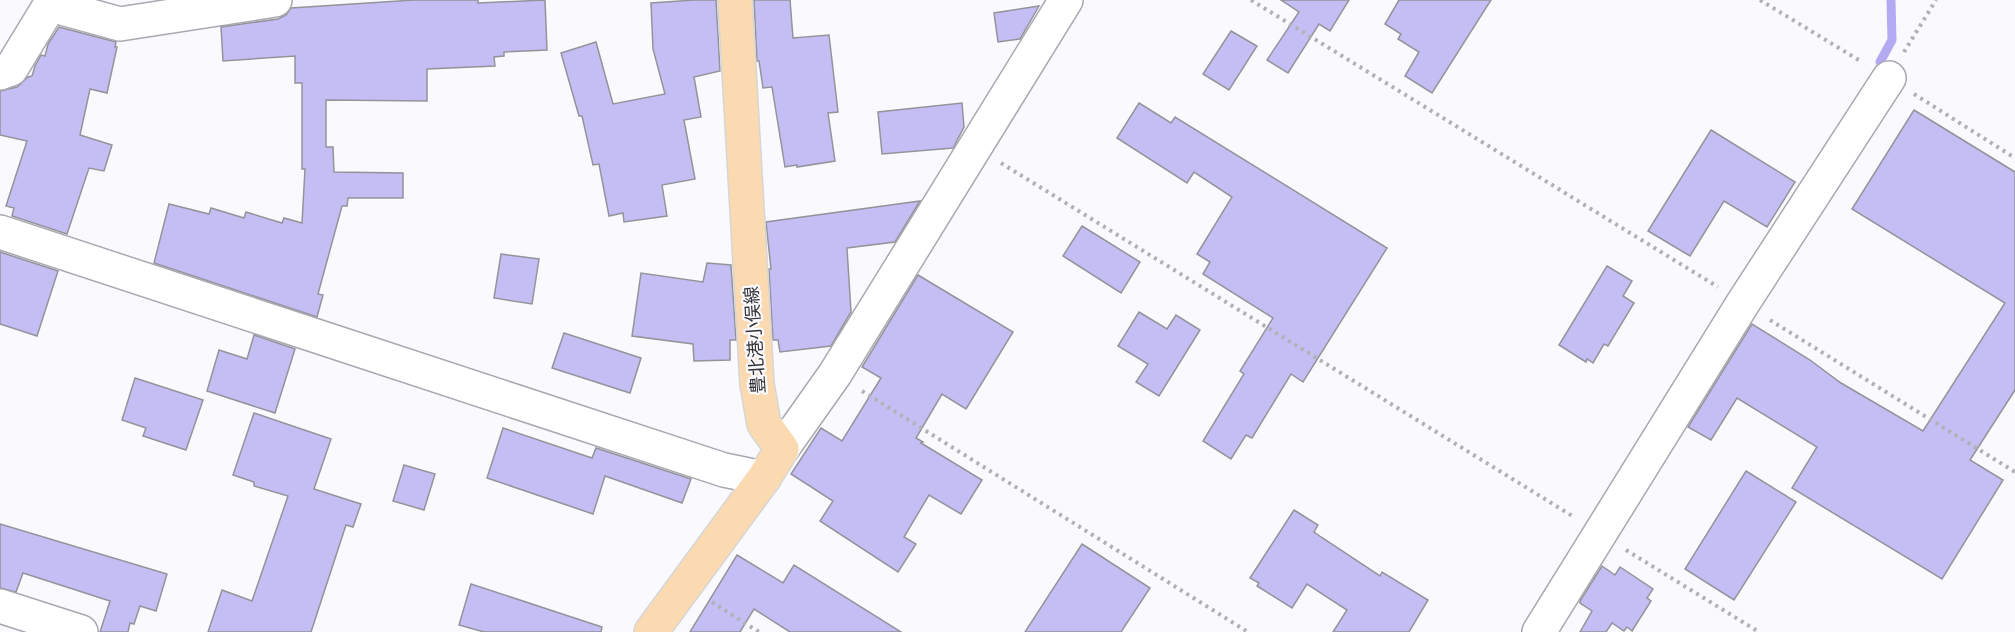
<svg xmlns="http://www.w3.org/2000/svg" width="2015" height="632" font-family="'Nunito Sans','Noto Sans JP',sans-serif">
<rect width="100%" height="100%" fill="#fafafe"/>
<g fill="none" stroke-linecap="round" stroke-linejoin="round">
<polyline stroke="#b3aaf3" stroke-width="9" points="1880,62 1892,40 1891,0"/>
</g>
<g fill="#c4bef5" stroke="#93939a" stroke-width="1.5">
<polygon points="414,0 478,0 478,3 545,0 547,50 504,52 504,56 494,57 495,66 427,69 427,101 326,100 326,147 333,147 334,172 403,173 403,198 348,198 347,206 342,206 318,294 323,295 317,317 154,263 169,204 209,214 211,208 244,218 246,212 282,223 284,218 302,223 305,169 302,169 302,83 295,83 295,56 223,61 221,27 278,19 286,15 291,8"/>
<polygon points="694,0 716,0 720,71 694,77 701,117 684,120 695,179 662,185 667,216 624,222 623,213 609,216 599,164 593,165 582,116 579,116 561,53 596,42 613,104 665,94 653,49 651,3"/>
<polygon points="754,0 790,0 793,38 829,35 838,112 828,113 835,161 797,167 797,165 785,167 772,87 763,88 759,61 757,61"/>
<polygon points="1281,0 1349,0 1330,31 1319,24 1288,73 1267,60 1299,12"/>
<polygon points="1399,0 1491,0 1432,93 1405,76 1419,52 1398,39 1401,34 1385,24"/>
<polygon points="1039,6 1020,39 998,42 994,13"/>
<polygon points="59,27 116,42 115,47 117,47 107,93 90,89 80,135 112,145 104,171 89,168 67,234 12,216 14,208 6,206 27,141 0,135 0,91 17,87 28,77 32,76 35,66 41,55 45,56 48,44"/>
<polygon points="1231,31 1257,46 1229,90 1203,74"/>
<polygon points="962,103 964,127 953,148 882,154 878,112"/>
<polygon points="1139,103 1171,123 1175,117 1387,248 1303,382 1291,374 1252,438 1246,435 1231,459 1203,441 1244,374 1240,371 1273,318 1203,274 1210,262 1197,254 1232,197 1194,172 1187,183 1117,138"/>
<polygon points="1914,110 2015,172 2015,390 1970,460 2003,480 1942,579 1792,488 1817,447 1737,398 1711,440 1688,427 1752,324 1810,360 1841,383 1923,431 2005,303 1852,209"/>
<polygon points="1711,130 1795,182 1767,227 1724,201 1690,256 1648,231"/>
<polygon points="920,201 895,242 847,248 851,312 831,346 780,352 778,340 773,340 769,269 771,269 766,222"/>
<polygon points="1082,226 1140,262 1121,293 1063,256"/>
<polygon points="0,252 58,271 37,336 0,324"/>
<polygon points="501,254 539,259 532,304 494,298"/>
<polygon points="707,263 731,265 736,340 730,340 730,360 694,361 693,344 632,336 641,273 703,282"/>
<polygon points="1607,266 1632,281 1623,296 1634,303 1608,346 1604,344 1593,363 1587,359 1586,362 1559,345"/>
<polygon points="918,275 1013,332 966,409 942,394 916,438 923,442 921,443 982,480 961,514 929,495 904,537 916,544 898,572 820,521 833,501 791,474 821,428 842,441 881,378 862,367"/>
<polygon points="1139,312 1167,329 1176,315 1200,330 1159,396 1136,382 1148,364 1118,346"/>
<polygon points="564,333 641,358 630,393 552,368"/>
<polygon points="254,335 295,349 275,413 207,391 219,350 247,359"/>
<polygon points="135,378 203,400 186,450 143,436 146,428 122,420"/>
<polygon points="254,413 331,439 314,489 361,504 353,527 346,525 311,632 208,632 222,590 252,601 288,496 254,486 254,482 233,475"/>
<polygon points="503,428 592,458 596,448 691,479 682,503 605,476 593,514 487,478"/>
<polygon points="404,465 435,474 424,510 393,501"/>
<polygon points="1746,471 1796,502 1734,600 1685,569"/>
<polygon points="1294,510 1318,525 1314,532 1321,537 1380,576 1382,572 1428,600 1409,632 1333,632 1347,610 1307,584 1292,608 1257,586 1259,583 1250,578"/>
<polygon points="0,524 167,574 156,611 140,606 134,624 130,623 128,632 100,632 110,601 23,573 16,592 0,588"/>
<polygon points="1082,544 1150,588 1121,632 1025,632"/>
<polygon points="737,555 783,583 794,565 901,632 790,632 754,609 740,632 690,632"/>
<polygon points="1602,566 1615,575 1620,567 1653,589 1647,598 1651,601 1632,631 1627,627 1624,631 1612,623 1606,632 1580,632 1592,611 1580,603 1580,601"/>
<polygon points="471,584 602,627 601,632 484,632 459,625"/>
</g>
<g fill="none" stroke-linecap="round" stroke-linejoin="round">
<g stroke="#a9a8b0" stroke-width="36">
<g id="minor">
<polyline points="51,5 120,24 275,0"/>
<polyline points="0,73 11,69 53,0"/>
<polyline points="0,232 724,470 764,478"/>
<polyline points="782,449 835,374 1066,0"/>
<polyline points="0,606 81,632"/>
<polyline points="1539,632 1743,303 1889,78"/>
</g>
</g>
<g stroke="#d6d6d7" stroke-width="36">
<polyline id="major" points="651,632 764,478 782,449 764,424 757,384 735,0"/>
</g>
<g stroke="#b1b1b5" stroke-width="4" stroke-dasharray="3 4.5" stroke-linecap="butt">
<polyline points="1251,0 1718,287"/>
<polyline points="1760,0 1862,62"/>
<polyline points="1904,52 1936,0"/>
<polyline points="1914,94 2015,158"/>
<polyline points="1001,163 1574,517"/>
<polyline points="1770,320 2015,472"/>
<polyline points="862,391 1248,632"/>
<polyline points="1626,550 1759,632"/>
<polyline points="712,602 759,632"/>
</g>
<use href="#minor" stroke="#fff" stroke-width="33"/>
<use href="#major" stroke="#fbdab2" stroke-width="33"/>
</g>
<g text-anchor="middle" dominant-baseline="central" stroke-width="4.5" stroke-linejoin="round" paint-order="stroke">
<g font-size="18" fill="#323235" stroke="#fafafe">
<text transform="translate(755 340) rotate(-94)">豊北港小俣線</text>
</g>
</g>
</svg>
